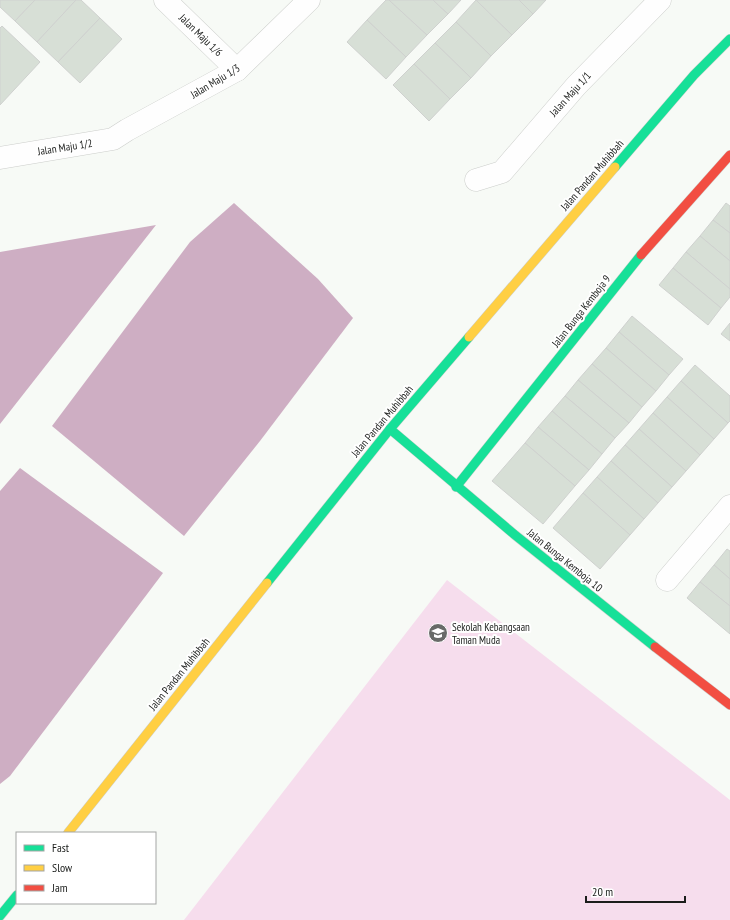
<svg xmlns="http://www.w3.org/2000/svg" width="730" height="920" font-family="'PT Sans Narrow',sans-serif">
<rect width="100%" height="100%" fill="#f7faf6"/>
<polygon fill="#f6dded" points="447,580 730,800 730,920 184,920"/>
<g fill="#ceaec3">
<polygon points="234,203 318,279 353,318 260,441 184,536 52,426 190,242"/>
<polygon points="156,225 0,424 0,252"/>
<polygon points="20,468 163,573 10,776 0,784 0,491"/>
</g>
<g fill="#d7dfd6" stroke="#cfd1cf">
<polygon points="0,0 35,0 15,21 0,7"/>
<polygon points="35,0 76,0 37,42 15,21"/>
<polygon points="76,0 81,0 100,18 58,62 37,42"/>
<polygon points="386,0 389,0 427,35 406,57 367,20"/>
<polygon points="389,0 433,0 448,14 427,35"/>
<polygon points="433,0 461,0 448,14"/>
<polygon points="476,0 512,35 491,56 456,22"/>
<polygon points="476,0 519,0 533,14 512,35"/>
<polygon points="519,0 546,0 533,14"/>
<polygon points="100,18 122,39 80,83 58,62"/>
<polygon points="367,20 406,57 386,79 347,42"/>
<polygon points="456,22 491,56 471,78 435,43"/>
<polygon points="2,26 40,62 0,105 0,28"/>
<polygon points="435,43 471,78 450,99 414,64"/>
<polygon points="414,64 450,99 429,121 393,85"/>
<polygon points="726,203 730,206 730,233 713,220"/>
<polygon points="713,220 730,233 730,261 700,236"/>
<polygon points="700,236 730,261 730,289 686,252"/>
<polygon points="686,252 730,289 730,297 721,308 673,268"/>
<polygon points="673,268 721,308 708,325 659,285"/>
<polygon points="632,316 683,359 669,375 619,332"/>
<polygon points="730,323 730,341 721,334"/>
<polygon points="619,332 669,375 656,391 606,348"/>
<polygon points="606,348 656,391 642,407 592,364"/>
<polygon points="592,364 642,407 629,423 578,380"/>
<polygon points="695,365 730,396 730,421 728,423 681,381"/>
<polygon points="578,380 629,423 615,438 565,396"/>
<polygon points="681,381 728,423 714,439 667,397"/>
<polygon points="565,396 615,438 602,454 552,411"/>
<polygon points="667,397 714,439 700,455 653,413"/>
<polygon points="552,411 602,454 589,470 538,427"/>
<polygon points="653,413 700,455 686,471 639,429"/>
<polygon points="538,427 589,470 575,486 525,443"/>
<polygon points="639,429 686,471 672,487 625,445"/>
<polygon points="525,443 575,486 543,524 492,481"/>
<polygon points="625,445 672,487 658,503 611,461"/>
<polygon points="611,461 658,503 644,519 597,477"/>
<polygon points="597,477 644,519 630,535 583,493"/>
<polygon points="583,493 630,535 600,569 553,528"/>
<polygon points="727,549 730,551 730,579 714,565"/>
<polygon points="714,565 730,579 730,606 700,582"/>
<polygon points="700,582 730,606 730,634 687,598"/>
</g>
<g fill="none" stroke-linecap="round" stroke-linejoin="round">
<g stroke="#cccecb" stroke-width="23">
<g id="street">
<polyline points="165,0 237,70"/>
<polyline points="0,158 113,139 127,130 237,70 309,0"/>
<polyline points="476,180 502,172 576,86 660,0"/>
<polyline points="667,580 730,506"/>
</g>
</g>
<g stroke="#cccecb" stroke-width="10">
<g id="fast">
<polyline points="615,167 694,75 730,39"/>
<polyline points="390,429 515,535 655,647"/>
<polyline points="456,487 641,255"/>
<polyline points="267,583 390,429 469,337"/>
<polyline points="0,916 17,895"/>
</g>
</g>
<g stroke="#cccecb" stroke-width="10">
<g id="slow">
<polyline points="469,337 615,167"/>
<polyline points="68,833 267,583"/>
</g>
</g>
<g stroke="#cccecb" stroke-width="10">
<g id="jam">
<polyline points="641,255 730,155"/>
<polyline points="655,647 730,705"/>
</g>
</g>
<use href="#street" stroke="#fefefe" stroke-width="22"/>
<use href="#fast" stroke="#16e098" stroke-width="9"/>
<use href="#slow" stroke="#ffcf43" stroke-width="9"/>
<use href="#jam" stroke="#f24e42" stroke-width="9"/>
</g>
<defs>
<g id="school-disc" transform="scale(1)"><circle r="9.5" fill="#686a68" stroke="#fff"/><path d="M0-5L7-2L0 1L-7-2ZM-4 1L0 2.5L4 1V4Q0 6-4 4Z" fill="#fff"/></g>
</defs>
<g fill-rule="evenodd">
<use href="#school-disc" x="438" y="633"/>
</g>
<g text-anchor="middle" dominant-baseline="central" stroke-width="4" stroke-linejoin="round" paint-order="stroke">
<g font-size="11" fill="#1b1d1b" stroke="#fff">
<text transform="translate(201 35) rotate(44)">Jalan Maju 1/6</text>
<text transform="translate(215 81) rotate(-31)">Jalan Maju 1/3</text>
<text transform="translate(570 94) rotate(-48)">Jalan Maju 1/1</text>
<text transform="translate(65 147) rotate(-9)">Jalan Maju 1/2</text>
<text transform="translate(592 175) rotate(-49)">Jalan Pandan Muhibbah</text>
<text transform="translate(581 311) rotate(-52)">Jalan Bunga Kemboja 9</text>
<text transform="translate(382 421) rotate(-50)">Jalan Pandan Muhibbah</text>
<text transform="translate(565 560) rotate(39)">Jalan Bunga Kemboja 10</text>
<text transform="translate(179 674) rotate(-51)">Jalan Pandan Muhibbah</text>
</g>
<g font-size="11" fill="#1b1d1b" stroke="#fff" text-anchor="start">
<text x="452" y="627">Sekolah Kebangsaan<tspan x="452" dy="13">Taman Muda</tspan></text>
</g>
</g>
<rect x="16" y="832" width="140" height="72" fill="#ffffff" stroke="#a4a5a4"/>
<rect x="24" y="845" width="20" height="6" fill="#16e098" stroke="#a4a5a4"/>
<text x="52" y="852" font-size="12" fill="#1b1d1b">Fast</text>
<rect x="24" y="865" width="20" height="6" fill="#ffcf43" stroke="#a4a5a4"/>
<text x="52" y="872" font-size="12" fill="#1b1d1b">Slow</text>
<rect x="24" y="885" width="20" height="6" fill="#f24e42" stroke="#a4a5a4"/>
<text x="52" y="892" font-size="12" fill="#1b1d1b">Jam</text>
<path d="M586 896v6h99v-6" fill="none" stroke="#1b1d1b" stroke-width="2"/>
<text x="592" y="896" font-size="12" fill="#1b1d1b" stroke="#ffffff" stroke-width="3" paint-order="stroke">20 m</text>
</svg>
